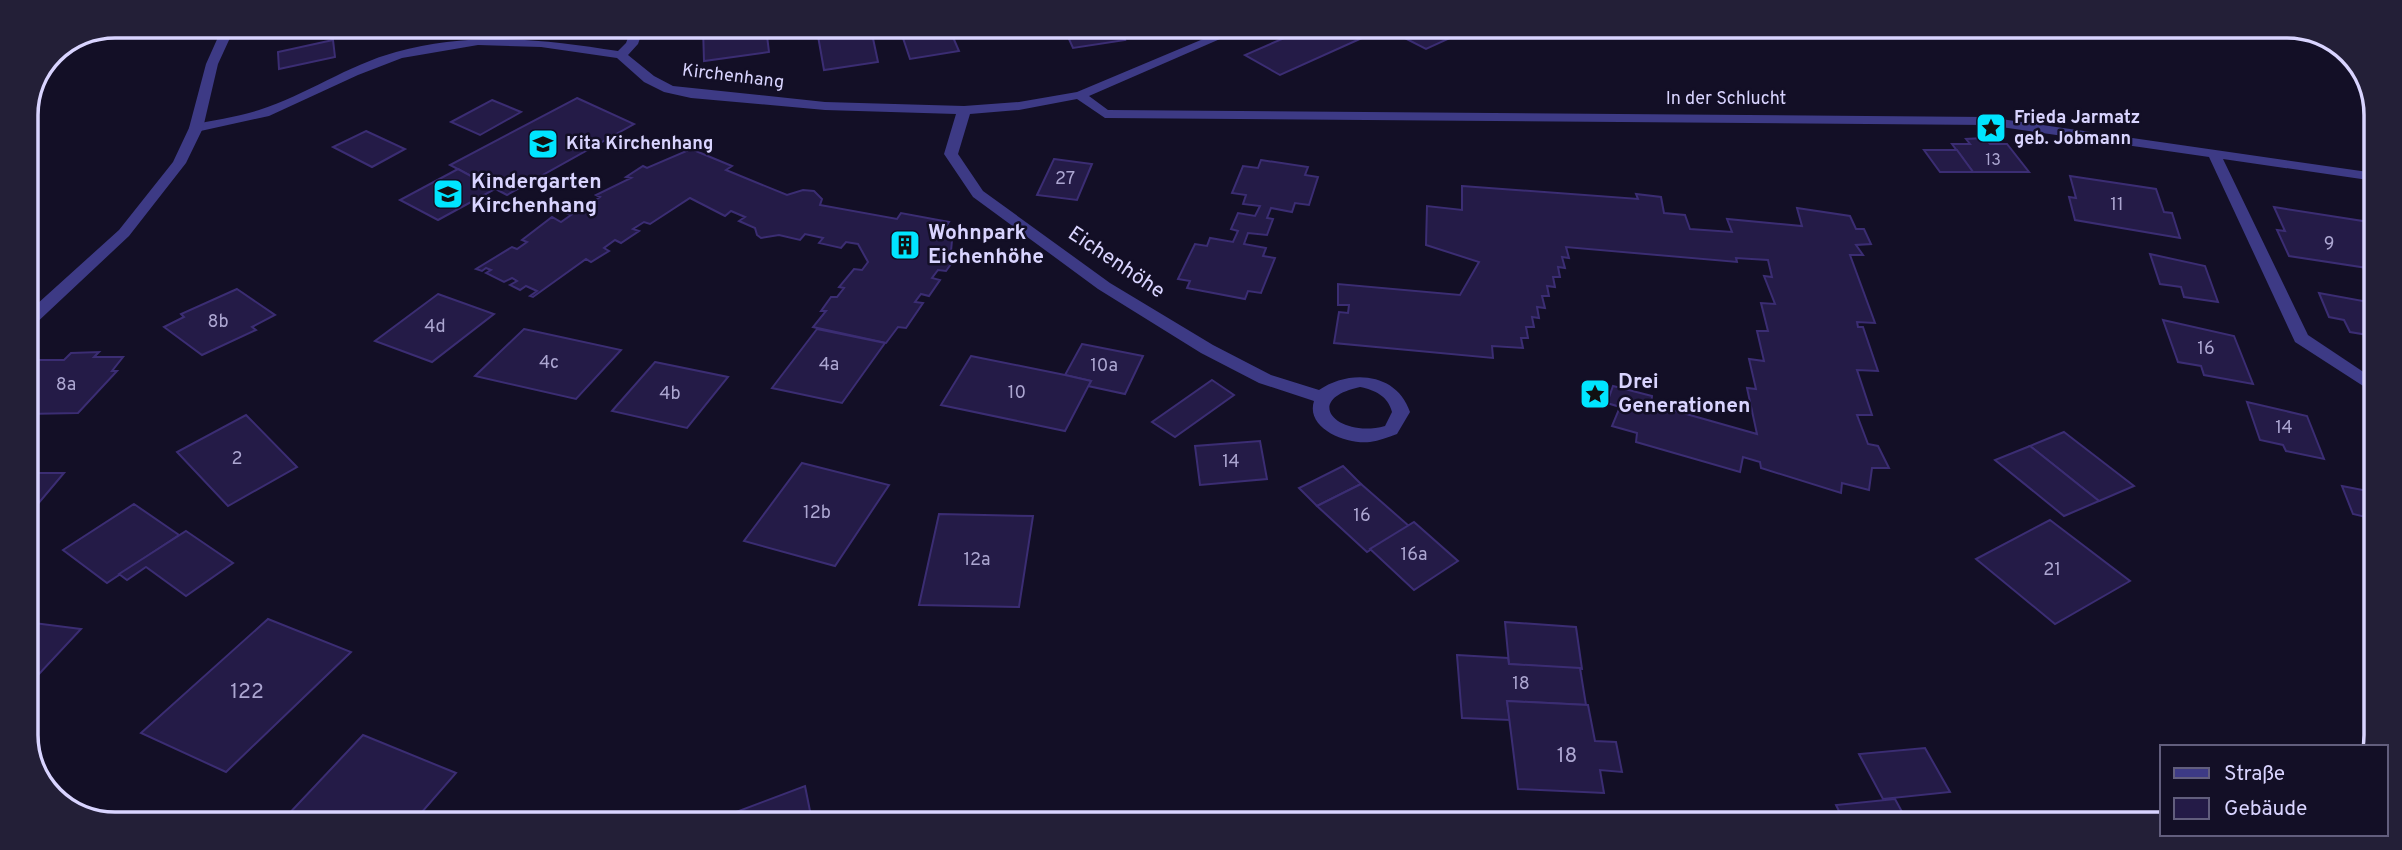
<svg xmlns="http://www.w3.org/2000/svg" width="2402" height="850" font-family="Overpass,sans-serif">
<rect width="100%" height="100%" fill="#130f26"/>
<g fill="#241b47" stroke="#3b2d73" stroke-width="2">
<polygon points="703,27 766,28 769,52 704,61"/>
<polygon points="817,28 870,28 871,29 818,36"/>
<polygon points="929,28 949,28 959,51 910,59 901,32"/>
<polygon points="975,28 1017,28 1018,31 977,36"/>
<polygon points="1064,28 1119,28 1125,40 1073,48"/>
<polygon points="871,29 878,62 824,70 818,36"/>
<polygon points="1305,29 1382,29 1280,75 1245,55"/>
<polygon points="1387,29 1454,29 1461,33 1426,49"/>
<polygon points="333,40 335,57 279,69 278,52"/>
<polygon points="577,98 634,124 507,195 450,165"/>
<polygon points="492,100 521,112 480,135 451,122"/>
<polygon points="366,131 405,149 372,167 333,147"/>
<polygon points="1985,138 1990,144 2007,144 2029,172 1973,172 1952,144 1970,144 1966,139"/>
<polygon points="691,149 732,166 726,170 787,195 803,190 814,191 822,199 820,205 897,219 901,213 949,222 943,231 953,230 951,251 945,255 956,257 946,271 938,270 932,278 940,280 929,296 921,294 915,302 923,303 906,328 898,327 886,343 813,327 826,311 821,311 831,297 837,297 844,288 839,287 854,269 862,270 868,262 858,244 846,242 841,248 819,243 823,238 805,234 800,240 779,235 761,238 757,235 755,228 739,221 745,217 731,211 725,216 690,198 650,224 644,222 633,229 639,231 621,243 615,240 604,248 609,251 591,262 586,259 533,297 530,296 537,291 526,286 520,290 510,285 517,281 512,278 504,282 486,273 491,270 486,268 482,271 476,269 512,247 517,249 527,242 522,240 552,217 561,222 571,215 566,213 585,202 590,204 600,197 596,195 631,178 626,177 643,166 647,168"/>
<polygon points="1924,150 1957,150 1973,172 1940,172"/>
<polygon points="1054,159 1092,164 1077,200 1037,195"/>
<polygon points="1261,160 1308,167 1305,175 1318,177 1309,205 1295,203 1292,212 1271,208 1267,218 1273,219 1267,235 1248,233 1244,244 1266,248 1263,256 1275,258 1261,293 1248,291 1245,299 1187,288 1190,281 1178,279 1195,244 1207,246 1210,238 1233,242 1238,231 1231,229 1238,213 1255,216 1260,206 1243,204 1246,195 1232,193 1243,166 1258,168"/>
<polygon points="458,169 495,189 438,220 400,200"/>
<polygon points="2070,176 2156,189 2164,212 2172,213 2180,238 2075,220 2069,197 2076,198"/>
<polygon points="1462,186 1638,199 1636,194 1661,197 1664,213 1685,215 1690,229 1732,232 1727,219 1802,226 1797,208 1850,216 1856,229 1864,229 1871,244 1856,245 1863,255 1850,255 1875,323 1857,322 1858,327 1863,327 1878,371 1857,370 1872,415 1857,415 1868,444 1878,446 1889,468 1872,468 1869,490 1842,483 1841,493 1761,468 1760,462 1743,457 1740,472 1636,442 1637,433 1612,426 1620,407 1607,403 1613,386 1652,396 1651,404 1757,434 1747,388 1756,389 1749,359 1764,361 1757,331 1768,331 1761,303 1775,304 1764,276 1772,277 1768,260 1736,258 1737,262 1566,247 1569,258 1562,257 1565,268 1558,267 1560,277 1553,277 1555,287 1547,286 1549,296 1542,296 1545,308 1537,307 1539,318 1532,317 1534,327 1526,327 1528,338 1521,338 1523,348 1492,346 1493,358 1334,343 1339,312 1348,313 1349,305 1338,305 1338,284 1460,295 1479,262 1426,245 1427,206 1462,210"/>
<polygon points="2274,207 2369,222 2375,232 2374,269 2289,256 2277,230 2285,231"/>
<polygon points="2150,254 2205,266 2218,302 2184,297 2181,287 2160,284"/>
<polygon points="237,289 275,315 252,327 256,330 202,355 164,327 184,317 181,314"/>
<polygon points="2319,293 2374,303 2374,336 2350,332 2344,320 2329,317"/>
<polygon points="438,294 494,314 432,362 375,341"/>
<polygon points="2163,320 2234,336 2253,384 2204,375 2201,366 2178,362"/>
<polygon points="524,329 621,350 576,399 475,376"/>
<polygon points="817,329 885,343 842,403 772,388"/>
<polygon points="1082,344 1143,356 1125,394 1088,386 1091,381 1065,375"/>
<polygon points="99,352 94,357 123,357 112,371 117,371 78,413 26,414 26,374 39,360 64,360 71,353"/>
<polygon points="971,356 1065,375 1091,381 1065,431 941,405"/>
<polygon points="655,362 728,377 687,428 612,411"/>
<polygon points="1212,380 1234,395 1175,437 1152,422"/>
<polygon points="2247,402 2307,416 2324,459 2286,451 2283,445 2260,440"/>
<polygon points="246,415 297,467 228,506 177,452"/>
<polygon points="2064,432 2134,486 2099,501 2030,446"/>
<polygon points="1260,441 1267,479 1200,485 1195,446"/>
<polygon points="2030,446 2099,501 2064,516 1995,460"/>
<polygon points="802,463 889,485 835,566 744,541"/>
<polygon points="1343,466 1361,484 1317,506 1299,488"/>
<polygon points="26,473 64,473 26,518"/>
<polygon points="1361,484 1409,526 1367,552 1317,506"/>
<polygon points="2342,486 2373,492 2373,534 2366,517 2353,514"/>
<polygon points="134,504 179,535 107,583 63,550"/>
<polygon points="939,514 1033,516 1019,607 919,605"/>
<polygon points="2050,520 2130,581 2055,624 1976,559"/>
<polygon points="1414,522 1458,561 1414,590 1370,549"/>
<polygon points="186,531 233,563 186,596 146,567 127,580 119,574"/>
<polygon points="268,619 351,652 226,772 141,733"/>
<polygon points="26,622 81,629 26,688"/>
<polygon points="1505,622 1576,627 1582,669 1509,664"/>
<polygon points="1457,655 1508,658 1509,664 1580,668 1586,705 1507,701 1510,720 1462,718"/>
<polygon points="1507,701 1588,705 1595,741 1616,742 1622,772 1600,770 1604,793 1518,789"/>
<polygon points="363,735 456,773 415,820 283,820"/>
<polygon points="1925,748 1950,792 1883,799 1859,754"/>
<polygon points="805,786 812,821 715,820"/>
<polygon points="1895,799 1908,823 1845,823 1836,805"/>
</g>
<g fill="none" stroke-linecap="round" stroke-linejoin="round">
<path fill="#3d3a85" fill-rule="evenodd" d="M 632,27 L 644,27 L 638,44 L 628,55 L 654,76 L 673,86 L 825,102 L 964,106 L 1019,102 L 1077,92 L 1227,29 L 1243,29 L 1089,96 L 1108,110 L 1987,117 L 2375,173 L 2375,181 L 2223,159 L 2308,335 L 2374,379 L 2374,393 L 2295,342 L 2209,157 L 1987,125 L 1105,118 L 1077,99 L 1019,110 L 970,114 L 958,154 L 983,191 L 1110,283 L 1213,345 L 1271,375 L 1319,390 C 1349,369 1397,372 1410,412 L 1397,434 C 1388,437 1379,441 1370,442 C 1348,445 1305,429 1314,401 L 1259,383 L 1201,353 L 1098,289 L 973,197 L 944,154 L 956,114 L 825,110 L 691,98 L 664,92 L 644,82 L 617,58 L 541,47 L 478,45 L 402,58 L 358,75 L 269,116 L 196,132 L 189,128 L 191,125 C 213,120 237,117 259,110 C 306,95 348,65 396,52 C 473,31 541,39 618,51 L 626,43 ZM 1360,387 C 1375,390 1388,396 1392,412 L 1385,426 C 1339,439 1300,400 1360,387 Z"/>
<polygon fill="#3d3a85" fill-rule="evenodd" points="223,26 235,27 218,64 203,128 186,163 129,236 32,327 26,328 26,314 119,230 173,162 189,128 206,64"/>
</g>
<defs>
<g id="sight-square" transform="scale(1.575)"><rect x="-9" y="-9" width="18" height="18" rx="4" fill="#00e5ff" stroke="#130f26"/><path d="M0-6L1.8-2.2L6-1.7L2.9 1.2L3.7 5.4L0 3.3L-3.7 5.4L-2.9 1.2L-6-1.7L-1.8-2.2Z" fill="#111"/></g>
<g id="school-square" transform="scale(1.575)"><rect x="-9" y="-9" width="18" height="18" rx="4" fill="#00e5ff" stroke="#130f26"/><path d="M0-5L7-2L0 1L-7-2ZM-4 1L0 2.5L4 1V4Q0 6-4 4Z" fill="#111"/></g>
<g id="building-square" transform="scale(1.575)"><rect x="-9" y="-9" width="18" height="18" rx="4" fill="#00e5ff" stroke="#130f26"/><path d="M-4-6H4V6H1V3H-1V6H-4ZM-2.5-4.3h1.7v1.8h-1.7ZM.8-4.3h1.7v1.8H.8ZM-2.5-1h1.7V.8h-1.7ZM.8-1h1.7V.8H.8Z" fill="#111"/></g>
</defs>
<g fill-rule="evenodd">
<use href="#sight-square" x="1991" y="128"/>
<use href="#school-square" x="543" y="144"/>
<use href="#school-square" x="448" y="194"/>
<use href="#building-square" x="905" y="245"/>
<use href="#sight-square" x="1595" y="394"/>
</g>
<g text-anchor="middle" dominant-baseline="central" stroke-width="5" stroke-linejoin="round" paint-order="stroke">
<g font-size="16" fill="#aca6d1">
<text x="1993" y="161">13</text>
</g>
<g font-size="18" fill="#d9d4ff" stroke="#130f26">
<text transform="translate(733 77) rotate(7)">Kirchenhang</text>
<text x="1726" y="99">In der Schlucht</text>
</g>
<g font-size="18" font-weight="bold" fill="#d9d4ff" stroke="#130f26" text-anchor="start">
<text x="2014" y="118">Frieda Jarmatz<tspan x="2014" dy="21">geb. Jobmann</tspan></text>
<text x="566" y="144">Kita Kirchenhang</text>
</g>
<g font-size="18" fill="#aca6d1">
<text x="1065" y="179">27</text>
<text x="2117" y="205">11</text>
<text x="2329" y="244">9</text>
<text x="218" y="322">8b</text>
<text x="435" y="327">4d</text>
<text x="2206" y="349">16</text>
<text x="549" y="363">4c</text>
<text x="829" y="365">4a</text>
<text x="1104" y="366">10a</text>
<text x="66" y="385">8a</text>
<text x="1017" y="393">10</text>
<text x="670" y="394">4b</text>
<text x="2284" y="428">14</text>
<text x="237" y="459">2</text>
<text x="1231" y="462">14</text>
<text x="817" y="513">12b</text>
<text x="1362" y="516">16</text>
<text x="1414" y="555">16a</text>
<text x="977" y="560">12a</text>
<text x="2052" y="570">21</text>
<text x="1521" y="684">18</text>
</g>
<g font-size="21" font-weight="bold" fill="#d9d4ff" stroke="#130f26" text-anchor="start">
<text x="471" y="182">Kindergarten<tspan x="471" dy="24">Kirchenhang</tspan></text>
<text x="928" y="233">Wohnpark<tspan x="928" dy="24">Eichenhöhe</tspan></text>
<text x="1618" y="382">Drei<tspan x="1618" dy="24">Generationen</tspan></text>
</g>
<g font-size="21" fill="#d9d4ff" stroke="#130f26">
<text transform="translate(1116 263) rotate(34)">Eichenhöhe</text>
</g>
<g font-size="21" fill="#aca6d1">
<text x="247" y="692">122</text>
<text x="1567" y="756">18</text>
</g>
</g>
<path d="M0 0H2402V850H0ZM115 38H2287A77 77 0 0 1 2364 115V735A77 77 0 0 1 2287 812H115A77 77 0 0 1 38 735V115A77 77 0 0 1 115 38Z" fill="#231f37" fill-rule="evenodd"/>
<path fill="none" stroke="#d9d4ff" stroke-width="3.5" d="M115 38H2287A77 77 0 0 1 2364 115V735A77 77 0 0 1 2287 812H115A77 77 0 0 1 38 735V115A77 77 0 0 1 115 38Z"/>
<rect x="2160" y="745" width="228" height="91" fill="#130f26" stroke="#625e7d" stroke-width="2"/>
<rect x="2174" y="768" width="35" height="10" fill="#3d3a85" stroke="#625e7d" stroke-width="2"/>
<text x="2224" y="780" font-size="21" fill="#d9d4ff">Straße</text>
<rect x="2174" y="798" width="35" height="21" fill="#241b47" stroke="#625e7d" stroke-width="2"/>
<text x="2224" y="815" font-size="21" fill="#d9d4ff">Gebäude</text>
</svg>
